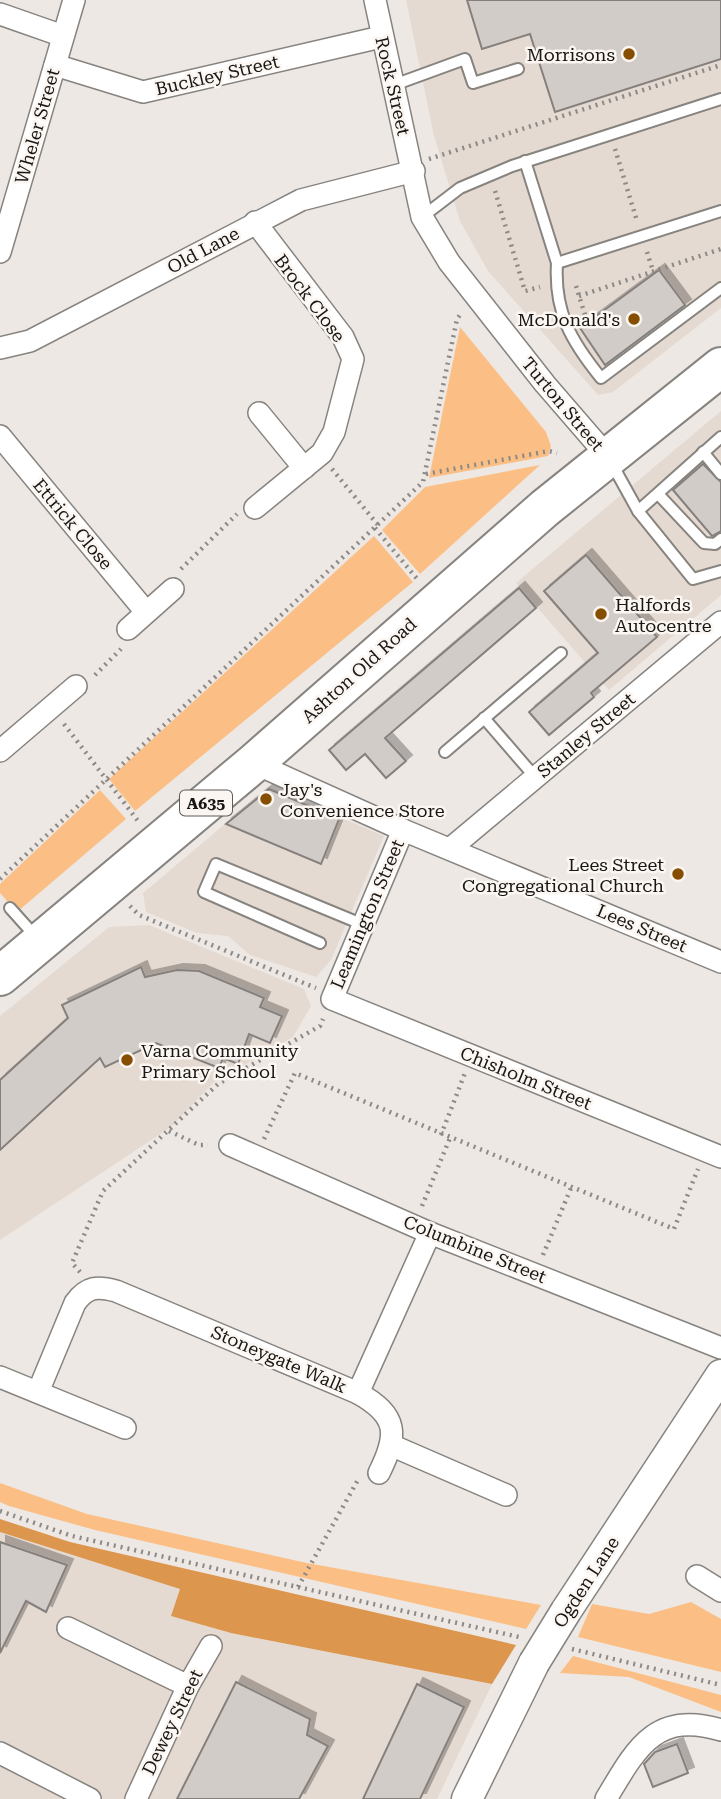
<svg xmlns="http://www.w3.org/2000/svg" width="721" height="1799" font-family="'Roboto Serif',serif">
<defs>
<filter id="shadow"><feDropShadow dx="6" dy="-6" stdDeviation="0" flood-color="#0004"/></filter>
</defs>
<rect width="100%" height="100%" fill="#ede8e4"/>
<g fill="#e5dad1">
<polygon points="406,0 721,0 721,308 613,392 598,395 488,271 460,221 434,136"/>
<polygon points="721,411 721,595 609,690 516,583"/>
<polygon points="269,787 384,836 331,960 316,977 250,955 228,936 197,933 146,912 143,893"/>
<polygon points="149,925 304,989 311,1006 293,1037 213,1083 171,1127 0,1240 0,1016 109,927"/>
<polygon points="0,1532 180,1589 172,1616 231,1633 492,1684 437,1799 0,1799"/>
</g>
<g fill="#fbbf85">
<polygon points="460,327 546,432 551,446 548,456 429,478"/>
<polygon points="540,465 420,574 382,530 425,487"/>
<polygon points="374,536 413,582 135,811 109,779"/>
<polygon points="100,790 126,819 17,912 0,893 0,884"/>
<polygon points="0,1483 87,1514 307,1563 541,1605 526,1629 95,1530 9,1506 0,1502"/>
<polygon points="691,1602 721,1619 721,1672 578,1637 592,1604 649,1614"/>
<polygon points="573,1656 721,1695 721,1712 629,1677 560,1673"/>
</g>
<polygon fill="#dc964e" points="0,1519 70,1542 516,1645 492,1684 231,1633 171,1616 180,1589 0,1532"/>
<g fill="#d1ccc8" stroke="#85807d" stroke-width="2" filter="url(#shadow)">
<polygon points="467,0 721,0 721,59 555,112 530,34 482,49"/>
<polygon points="659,270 685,305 605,365 580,328"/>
<polygon points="703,464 721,482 721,531 712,536 673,490"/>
<polygon points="586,555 657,637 591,693 594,697 549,735 529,712 598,653 544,591"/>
<polygon points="519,588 536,608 385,738 406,761 386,778 365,754 346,770 329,750"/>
<polygon points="269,789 339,819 321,864 226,824"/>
<polygon points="141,967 145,977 177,970 199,971 264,998 260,1007 282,1016 270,1043 249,1034 238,1064 223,1058 219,1068 156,1043 105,1067 100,1058 0,1150 0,1080 68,1018 62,1005"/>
<polygon points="0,1542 67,1565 46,1612 26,1601 0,1653"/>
<polygon points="236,1682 310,1719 307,1735 328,1746 299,1799 177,1799"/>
<polygon points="417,1684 464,1707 420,1799 363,1799"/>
<polygon points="677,1744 688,1773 653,1787 644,1764 655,1752"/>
</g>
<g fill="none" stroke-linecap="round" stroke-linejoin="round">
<g stroke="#87837f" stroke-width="14">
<g id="lane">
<polyline points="391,86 465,59 473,83 518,69"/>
<polyline points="525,161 557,263 721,211"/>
<polyline points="422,217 460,188 512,166 721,99"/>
<path d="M 557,263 C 554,312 571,341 601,378 L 721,288"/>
<polyline points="703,452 721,474"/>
<polyline points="612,464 638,511 693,579 721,571"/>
<polyline points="659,495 704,543 715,544 721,539"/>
<polyline points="638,511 721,437"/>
<polyline points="484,718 535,777"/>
<polyline points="445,752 561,653"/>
<polyline points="10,908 36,937"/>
<polyline points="320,943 204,892 216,864 364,925"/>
</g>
</g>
<g stroke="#87837f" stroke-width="24">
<g id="street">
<polyline points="375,0 422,217 449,262 545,384 609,458"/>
<polyline points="0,14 63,36"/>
<polyline points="55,65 143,92 381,37"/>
<polyline points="255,222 343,337 353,359 334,432 322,453 255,508"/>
<polyline points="0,252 74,0"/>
<polyline points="0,348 30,341 301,200 414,171"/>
<polyline points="259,413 304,468"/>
<polyline points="0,436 146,612"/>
<polyline points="128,629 173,589"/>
<polyline points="0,751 76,686"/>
<polyline points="254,763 403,830 721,962"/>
<polyline points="403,830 332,999 721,1157"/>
<polyline points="451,848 721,622"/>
<polyline points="230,1145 430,1233 721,1348"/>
<polyline points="0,1377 125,1428"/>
<path d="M 38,1392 L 75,1303 C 87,1286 98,1286 116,1291 L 358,1393 L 430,1233"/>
<path d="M 358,1393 C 399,1416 398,1435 379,1473"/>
<polyline points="393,1446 506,1495"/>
<polyline points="697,1576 721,1591"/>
<polyline points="68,1628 188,1686"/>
<polyline points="0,1753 90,1799"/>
<polyline points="136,1799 188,1686 211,1646"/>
<path d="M 606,1799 C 636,1749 655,1710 721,1730"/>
</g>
</g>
<g stroke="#87837f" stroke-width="33">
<g id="secondary">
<polyline points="566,1611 721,1375"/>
<polyline points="467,1799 534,1663"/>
</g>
</g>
<g stroke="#87837f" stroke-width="42">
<polyline id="highway" points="0,976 254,763 545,508 721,367"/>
</g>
<g stroke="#8d8986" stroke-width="4.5" stroke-dasharray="2 5" stroke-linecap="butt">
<polyline points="615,149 637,221"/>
<polyline points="429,159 721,65"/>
<polyline points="495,191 525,291 540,287"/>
<polyline points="647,252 653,271"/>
<polyline points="576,286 585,315 580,319"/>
<polyline points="579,296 721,249"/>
<polyline points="332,469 378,525"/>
<polyline points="426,474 549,451 557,453"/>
<polyline points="375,528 418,580"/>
<polyline points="181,569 237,514"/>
<polyline points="95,675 121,649"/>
<polyline points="64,724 138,821"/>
<polyline points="0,879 423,482 457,319 462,312"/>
<polyline points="130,906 139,915 316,988"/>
<polyline points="169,1131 199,1145 208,1145"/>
<polyline points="441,1135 465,1073"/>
<polyline points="264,1139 295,1073 674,1229 698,1169"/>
<polyline points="422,1206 450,1138"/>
<polyline points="543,1255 571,1188"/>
<polyline points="80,1272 72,1263 103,1191 218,1084 320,1026 323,1019"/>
<polyline points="0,1511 72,1536 519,1637"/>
<polyline points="298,1587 359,1478"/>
<polyline points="572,1649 721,1685"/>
</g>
<use href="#lane" stroke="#fff" stroke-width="10"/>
<use href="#street" stroke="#fff" stroke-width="21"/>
<use href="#secondary" stroke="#fff" stroke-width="30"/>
<use href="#highway" stroke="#fff" stroke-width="38"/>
<g stroke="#87837f" stroke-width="33" stroke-linecap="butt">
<polyline id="secondary-bridge" points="534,1663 566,1611"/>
</g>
<use href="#secondary-bridge" stroke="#fff" stroke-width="30"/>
</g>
<g fill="#864e00" stroke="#fbf6f1" stroke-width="2.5">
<circle cx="629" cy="54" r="7"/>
<circle cx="634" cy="319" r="7"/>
<circle cx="601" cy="614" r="7"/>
<circle cx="266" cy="799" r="7"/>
<circle cx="678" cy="874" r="7"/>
<circle cx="127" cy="1060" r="7"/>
</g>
<g text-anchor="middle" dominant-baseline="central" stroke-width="5" stroke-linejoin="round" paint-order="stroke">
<rect fill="#fbf6f1" stroke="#5d5a57" stroke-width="2" x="180" y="790.5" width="52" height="25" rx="5"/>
<g font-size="16" font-weight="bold" fill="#191715">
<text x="206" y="803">A635</text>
</g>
<g font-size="18" fill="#191715" stroke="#fbf6f1" text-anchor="end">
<text x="615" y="54">Morrisons</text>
<text x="620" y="319">McDonald's</text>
<text x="615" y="604" text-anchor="start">Halfords<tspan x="615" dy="21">Autocentre</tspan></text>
<text x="280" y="789" text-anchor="start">Jay's<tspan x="280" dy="21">Convenience Store</tspan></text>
<text x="664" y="864">Lees Street<tspan x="664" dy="21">Congregational Church</tspan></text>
<text x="141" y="1050" text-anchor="start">Varna Community<tspan x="141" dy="21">Primary School</tspan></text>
</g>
<g font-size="18" fill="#191715" stroke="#fbf6f1">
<text transform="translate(217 75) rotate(-13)">Buckley Street</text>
<text transform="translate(393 86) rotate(77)">Rock Street</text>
<text transform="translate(37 126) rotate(-74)">Wheler Street</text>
<text transform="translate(203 250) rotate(-28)">Old Lane</text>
<text transform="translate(310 298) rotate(53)">Brock Close</text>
<text transform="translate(563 404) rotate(50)">Turton Street</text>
<text transform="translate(73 524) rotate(50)">Ettrick Close</text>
<text transform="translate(359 670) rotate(-42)">Ashton Old Road</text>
<text transform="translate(586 735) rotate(-40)">Stanley Street</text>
<text transform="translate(367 914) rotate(-67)">Leamington Street</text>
<text transform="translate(642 928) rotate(23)">Lees Street</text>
<text transform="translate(526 1078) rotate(22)">Chisholm Street</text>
<text transform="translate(475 1249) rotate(22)">Columbine Street</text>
<text transform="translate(279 1359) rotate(23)">Stoneygate Walk</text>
<text transform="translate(586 1582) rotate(-57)">Ogden Lane</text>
<text transform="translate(172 1722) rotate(-64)">Dewey Street</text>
</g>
</g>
</svg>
